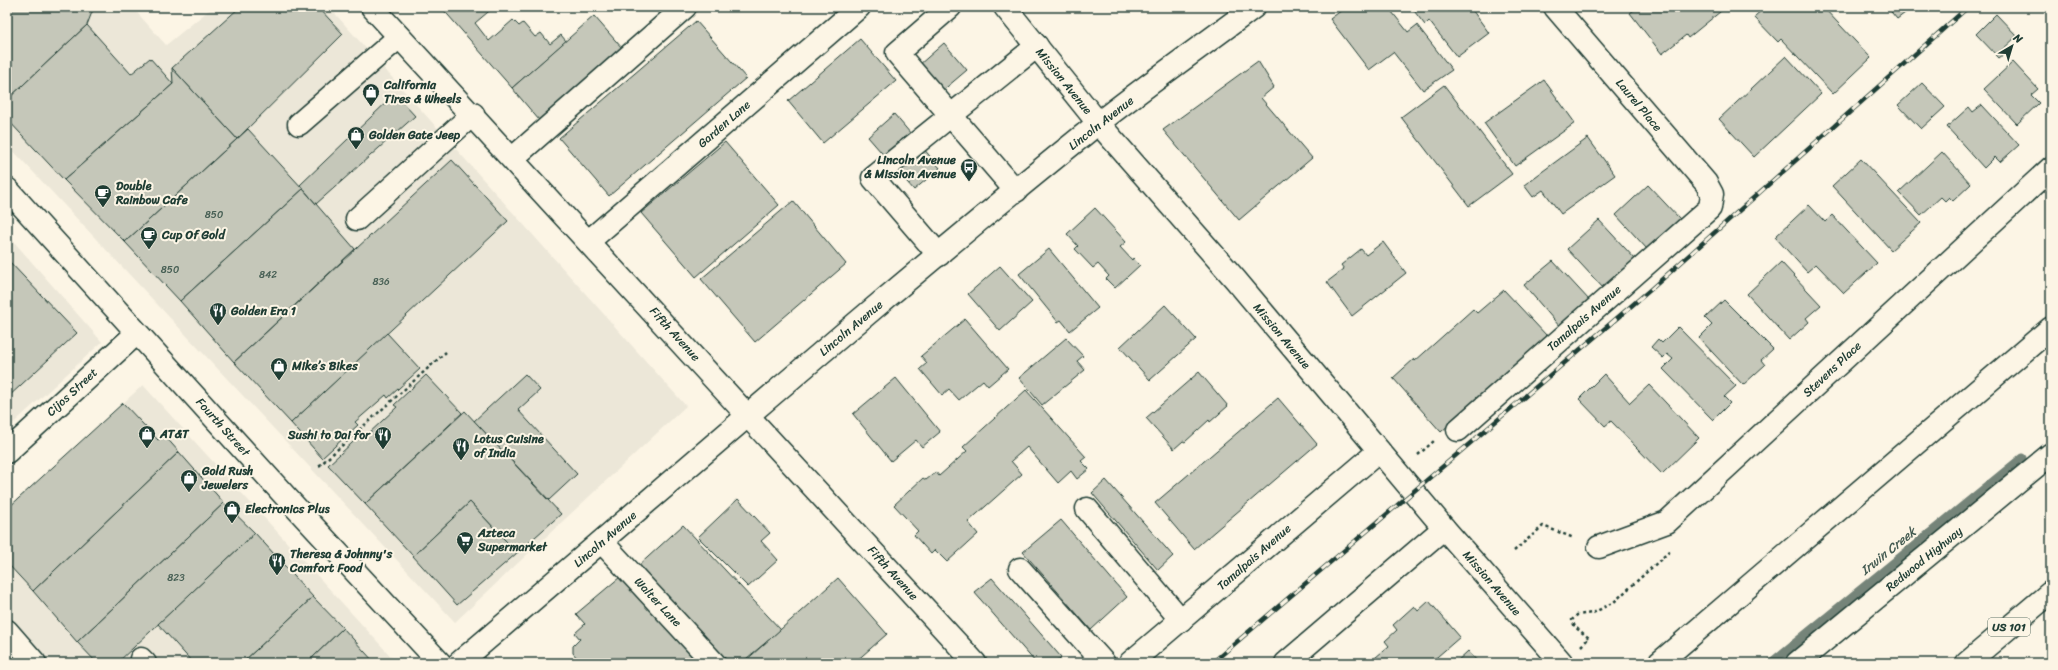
<svg xmlns="http://www.w3.org/2000/svg" width="2058" height="670" font-family="Sriracha,sans-serif">
<rect width="100%" height="100%" fill="#fcf5e5"/>
<filter id="ink" filterUnits="userSpaceOnUse"><feTurbulence type="fractalNoise" baseFrequency=".025" numOctaves="2"/><feDisplacementMap in="SourceGraphic" scale="8" xChannelSelector="R" yChannelSelector="G"/><feConvolveMatrix kernelMatrix="1 2 1 2 8 2 1 2 1" color-interpolation-filters="sRGB"/></filter>
<g filter="url(#ink)">
<g fill="#ece7d8">
<polygon points="7,7 132,7 166,45 213,7 329,7 686,406 455,622 7,144"/>
<polygon points="7,234 102,342 7,429"/>
<polygon points="143,385 397,663 7,663 7,509"/>
</g>
<g fill="none" stroke-linecap="round" stroke-linejoin="round">
<polyline stroke="#758479" stroke-width="9" points="1771,663 2022,458"/>
</g>
<g fill="#c5c7b9" stroke="#1f3d34">
<polygon points="7,7 94,7 87,25 7,100"/>
<polygon points="240,7 318,7 343,34 237,139 172,68"/>
<polygon points="441,7 494,7 475,23 489,41 513,20 519,26 523,23 535,37 541,33 550,44 561,35 566,41 512,88"/>
<polygon points="1346,7 1388,7 1408,32 1417,25 1452,70 1423,90 1393,52 1369,70 1330,19"/>
<polygon points="1411,7 1470,7 1489,33 1457,57 1429,21 1425,25"/>
<polygon points="1638,7 1726,7 1688,38 1686,35 1662,54 1630,13"/>
<polygon points="1765,7 1817,7 1819,9 1823,7 1871,58 1833,94 1781,39 1778,42 1754,17"/>
<polygon points="1887,7 1913,7 1897,19"/>
<polygon points="1996,14 2017,36 2001,51 2004,54 1999,58 1976,34"/>
<polygon points="594,16 622,48 539,120 512,88"/>
<polygon points="696,21 746,78 609,196 559,138"/>
<polygon points="87,25 131,74 150,58 173,84 64,180 7,119 7,100"/>
<polygon points="860,39 896,81 823,143 788,101"/>
<polygon points="944,43 967,70 941,92 919,65"/>
<polygon points="1786,56 1821,94 1754,157 1719,119"/>
<polygon points="1258,61 1274,87 1261,98 1312,158 1239,220 1163,130"/>
<polygon points="2013,62 2038,89 2031,95 2039,103 2017,124 1984,89"/>
<polygon points="172,68 237,139 125,242 64,180 173,84"/>
<polygon points="1544,80 1575,123 1515,166 1484,123"/>
<polygon points="1922,83 1945,107 1921,129 1898,105"/>
<polygon points="1444,85 1512,174 1469,206 1401,117"/>
<polygon points="395,94 415,116 316,204 300,185"/>
<polygon points="1982,105 2019,145 2000,162 1995,157 1984,168 1947,127 1969,107 1973,112"/>
<polygon points="894,114 940,168 914,190 868,137"/>
<polygon points="248,129 303,189 180,301 125,242"/>
<polygon points="1588,138 1615,175 1561,214 1543,190 1533,197 1524,185"/>
<polygon points="725,142 779,205 696,277 641,213"/>
<polygon points="1942,152 1971,184 1953,201 1949,197 1945,201 1941,197 1921,215 1899,192"/>
<polygon points="1861,159 1921,223 1891,250 1832,186"/>
<polygon points="452,160 508,221 291,423 234,362"/>
<polygon points="1648,185 1680,219 1647,249 1616,215"/>
<polygon points="303,189 355,249 234,362 180,301"/>
<polygon points="793,201 846,264 755,342 701,279"/>
<polygon points="1809,205 1825,222 1832,215 1877,263 1844,293 1816,264 1807,272 1775,237"/>
<polygon points="1095,208 1126,242 1120,247 1132,260 1133,258 1140,265 1115,288 1106,279 1109,276 1098,264 1093,268 1075,249 1078,246 1067,234"/>
<polygon points="1599,220 1636,260 1604,289 1567,249"/>
<polygon points="1383,242 1406,273 1352,316 1327,282 1344,269 1341,265 1361,249 1366,255"/>
<polygon points="1049,249 1098,308 1070,331 1061,320 1058,322 1019,274"/>
<polygon points="7,259 77,333 7,398"/>
<polygon points="1553,261 1590,301 1560,327 1524,285"/>
<polygon points="1781,262 1821,305 1806,318 1809,322 1789,340 1747,294"/>
<polygon points="1000,266 1032,302 1000,331 968,294"/>
<polygon points="1504,290 1547,336 1441,432 1393,378 1414,359 1415,361 1473,309 1477,313"/>
<polygon points="1724,300 1773,349 1761,360 1765,365 1743,385 1699,338 1712,325 1705,318"/>
<polygon points="1165,305 1196,339 1150,380 1120,347"/>
<polygon points="965,319 1008,369 988,386 983,380 959,400 949,389 942,395 920,369 927,363 921,356"/>
<polygon points="1678,327 1736,386 1724,397 1730,403 1713,420 1663,369 1673,359 1667,354 1663,358 1651,347 1658,339 1662,343"/>
<polygon points="387,333 420,369 388,398 386,395 355,422 358,425 322,458 291,423"/>
<polygon points="1066,338 1083,356 1077,361 1085,370 1042,405 1019,378"/>
<polygon points="1199,372 1228,406 1210,422 1209,420 1185,442 1183,441 1174,449 1146,418"/>
<polygon points="525,374 540,390 518,410 577,474 549,500 474,421"/>
<polygon points="1604,374 1630,403 1649,385 1699,438 1662,474 1611,421 1605,426 1579,399"/>
<polygon points="426,375 462,413 365,504 328,465 364,432 367,435 397,407 394,405"/>
<polygon points="896,378 940,432 922,447 916,440 891,461 853,414"/>
<polygon points="1026,390 1086,457 1081,461 1089,469 1077,479 1071,471 1058,483 1027,447 1011,461 1022,474 968,522 978,534 947,562 935,550 931,554 914,535 918,531 894,505 923,478 926,480 936,472 939,476 967,451 963,447"/>
<polygon points="1278,398 1317,444 1194,549 1155,503"/>
<polygon points="123,403 158,440 164,435 179,452 33,591 7,563 7,509"/>
<polygon points="465,411 561,514 517,553 470,502 413,556 365,504"/>
<polygon points="179,452 224,503 77,642 33,591"/>
<polygon points="1106,480 1173,556 1158,570 1092,493"/>
<polygon points="738,499 770,533 761,541 778,560 748,587 698,537"/>
<polygon points="470,502 517,553 457,605 413,556"/>
<polygon points="224,503 255,533 117,663 97,663 77,642"/>
<polygon points="1061,520 1127,597 1091,630 1023,552"/>
<polygon points="683,525 781,630 741,663 724,663 636,568"/>
<polygon points="255,533 313,597 242,663 193,663 158,624"/>
<polygon points="620,577 698,663 581,663 573,653 573,646 580,639 575,633 585,624 576,614"/>
<polygon points="838,578 887,634 854,663 743,663"/>
<polygon points="992,578 1061,657 1055,663 1036,663 974,592"/>
<polygon points="313,597 343,628 307,663 242,663"/>
<polygon points="1429,601 1460,637 1430,663 1369,663 1389,646 1385,641 1397,630 1393,625 1414,606 1418,611"/>
<polygon points="343,628 375,663 307,663"/>
<polygon points="1468,651 1479,663 1455,663"/>
</g>
<g fill="none" stroke-linecap="round" stroke-linejoin="round">
<g stroke="#1f3d34" stroke-width="25">
<g id="minor">
<polyline points="372,7 975,663"/>
<polyline points="950,7 897,53 1016,191"/>
<polyline points="1005,7 1099,124 1235,279 1444,528 1562,663"/>
<polyline points="299,124 399,37"/>
<polyline points="513,158 685,7"/>
<polyline points="357,219 473,114"/>
<polyline points="589,241 859,7"/>
<polyline points="939,255 873,178 1037,46"/>
<polyline points="1458,430 1710,208 1712,194 1706,183 1555,7"/>
<polyline points="7,452 137,333"/>
<polyline points="1087,509 1181,620"/>
<polyline points="602,542 714,663"/>
<polyline points="1599,547 1667,522 2051,168"/>
<polyline points="1020,569 1104,663"/>
<polyline points="7,631 35,663"/>
<polyline points="141,659 145,663"/>
<polyline points="1130,663 1379,451"/>
<polyline points="1286,663 1444,528"/>
</g>
</g>
<g stroke="#1f3d34" stroke-width="25">
<g id="major">
<polyline points="7,189 286,497 440,663"/>
<path d="M 459,663 C 671,483 879,299 1096,125 C 1148,84 1202,46 1254,7"/>
</g>
</g>
<g stroke="#1f3d34" stroke-width="25">
<g id="highway">
<polyline points="1659,663 2051,328"/>
<polyline points="1797,663 2051,454"/>
<polyline points="1967,663 2051,592"/>
</g>
</g>
<g stroke="#1f3d34" stroke-width="2.5" stroke-dasharray="3 3" stroke-linecap="butt">
<polyline points="1418,455 1434,441"/>
<polyline points="319,466 446,352"/>
<polyline points="1514,551 1543,526 1574,538"/>
<polyline points="1581,646 1589,638 1575,627 1572,620 1577,615 1593,613 1614,602 1671,550"/>
</g>
<use href="#minor" stroke="#fcf5e5" stroke-width="22"/>
<use href="#major" stroke="#fcf5e5" stroke-width="22"/>
<use href="#highway" stroke="#fcf5e5" stroke-width="22"/>
<g stroke="#1f3d34" stroke-width="4.5">
<polyline id="rail" points="1212,663 1650,290 1968,7"/>
</g>
<use href="#rail" stroke="#fcf5e5" stroke-width="3" stroke-dasharray="9" stroke-linecap="butt"/>
</g>
</g>
<defs>
<g id="shop-pin" transform="scale(0.9)"><path d="M0 17L-7.5 6A9.5 9.5 0 1 1 7.5 6Z" fill="#1f3d34" stroke="#fcf5e5"/><path d="M-5-2.5h2.3a2.7 3.5 0 0 1 5.4 0H5L5.5 6h-11ZM-1.5-2.5h3a1.5 2.3 0 0 0-3 0Z" fill="#fff"/></g>
<g id="bus-pin" transform="scale(0.9)"><path d="M0 17L-7.5 6A9.5 9.5 0 1 1 7.5 6Z" fill="#1f3d34" stroke="#fcf5e5"/><path d="M-5-6H5V4H4V6H2V4H-2V6H-4V4H-5ZM-3.5-4V0h7V-4ZM-3.5 1.2v1.5H-2V1.2ZM2 1.2v1.5H3.5V1.2Z" fill="#fff"/></g>
<g id="cafe-pin" transform="scale(0.9)"><path d="M0 17L-7.5 6A9.5 9.5 0 1 1 7.5 6Z" fill="#1f3d34" stroke="#fcf5e5"/><path d="M-5.5-4.5H6V0H3Q3 3.5 0 3.5H-2.5Q-5.5 3.5-5.5 0ZM3-3.2v2h1.7v-2ZM-6 4.5H4V6H-6Z" fill="#fff"/></g>
<g id="restaurant-pin" transform="scale(0.9)"><path d="M0 17L-7.5 6A9.5 9.5 0 1 1 7.5 6Z" fill="#1f3d34" stroke="#fcf5e5"/><path d="M-5-6h1v4h1v-4h1v4h1v-4h1v5L-1.5 .5V6h-2V.5L-5-1ZM5-6V6H3V1.5H1.5Q1.5-4 5-6Z" fill="#fff"/></g>
<g id="supermarket-pin" transform="scale(0.9)"><path d="M0 17L-7.5 6A9.5 9.5 0 1 1 7.5 6Z" fill="#1f3d34" stroke="#fcf5e5"/><path d="M-6-5.5h2.5l.6 2H6L4.5 2H-2.5L-4.4-4H-6ZM-1.5 3.2a1.3 1.3 0 1 0 .1 0ZM3 3.2a1.3 1.3 0 1 0 .1 0Z" fill="#fff"/></g>
</defs>
<g fill-rule="evenodd">
<use href="#shop-pin" x="371" y="92"/>
<use href="#shop-pin" x="356" y="135"/>
<use href="#bus-pin" x="969" y="167"/>
<use href="#cafe-pin" x="103" y="193"/>
<use href="#cafe-pin" x="149" y="235"/>
<use href="#restaurant-pin" x="218" y="311"/>
<use href="#shop-pin" x="279" y="366"/>
<use href="#shop-pin" x="147" y="434"/>
<use href="#restaurant-pin" x="383" y="435"/>
<use href="#restaurant-pin" x="461" y="446"/>
<use href="#shop-pin" x="189" y="478"/>
<use href="#shop-pin" x="232" y="509"/>
<use href="#supermarket-pin" x="465" y="540"/>
<use href="#restaurant-pin" x="277" y="561"/>
</g>
<g text-anchor="middle" dominant-baseline="central" stroke-width="4" stroke-linejoin="round" paint-order="stroke">
<g font-size="10" fill="#486055">
<text x="214" y="215">850</text>
<text x="170" y="270">850</text>
<text x="268" y="275">842</text>
<text x="381" y="282">836</text>
<text x="176" y="578">823</text>
</g>
<rect fill="#fcf5e5" stroke="#617469" stroke-width="1" x="1988" y="618" width="42" height="18" rx="3"/>
<g font-size="11" font-weight="bold" fill="#1f3d34">
<text x="2009" y="627">US 101</text>
</g>
<g font-size="12" fill="#1f3d34" stroke="#fcf5e5">
<text transform="translate(1064 81) rotate(51)">Mission Avenue</text>
<text transform="translate(1639 105) rotate(50)">Laurel Place</text>
<text transform="translate(1101 123) rotate(-38)">Lincoln Avenue</text>
<text transform="translate(724 124) rotate(-41)">Garden Lane</text>
<text transform="translate(1584 318) rotate(-41)">Tamalpais Avenue</text>
<text transform="translate(851 328) rotate(-40)">Lincoln Avenue</text>
<text transform="translate(675 334) rotate(48)">Fifth Avenue</text>
<text transform="translate(1282 336) rotate(50)">Mission Avenue</text>
<text transform="translate(1832 369) rotate(-43)">Stevens Place</text>
<text transform="translate(72 392) rotate(-43)">Cijos Street</text>
<text transform="translate(223 427) rotate(48)">Fourth Street</text>
<text transform="translate(605 539) rotate(-41)">Lincoln Avenue</text>
<text transform="translate(1254 557) rotate(-41)">Tamalpais Avenue</text>
<text transform="translate(1924 559) rotate(-39)">Redwood Highway</text>
<text transform="translate(893 573) rotate(48)">Fifth Avenue</text>
<text transform="translate(1492 583) rotate(49)">Mission Avenue</text>
<text transform="translate(658 602) rotate(47)">Walter Lane</text>
</g>
<g font-size="12" font-weight="bold" fill="#1f3d34" stroke="#fcf5e5" text-anchor="start">
<text x="384" y="85">California<tspan x="384" dy="14">Tires &amp; Wheels</tspan></text>
<text x="369" y="135">Golden Gate Jeep</text>
<text x="956" y="160" text-anchor="end">Lincoln Avenue<tspan x="956" dy="14">&amp; Mission Avenue</tspan></text>
<text x="116" y="186">Double<tspan x="116" dy="14">Rainbow Cafe</tspan></text>
<text x="162" y="235">Cup Of Gold</text>
<text x="231" y="311">Golden Era 1</text>
<text x="292" y="366">Mike’s Bikes</text>
<text x="160" y="434">AT&amp;T</text>
<text x="370" y="435" text-anchor="end">Sushi to Dai for</text>
<text x="474" y="439">Lotus Cuisine<tspan x="474" dy="14">of India</tspan></text>
<text x="202" y="471">Gold Rush<tspan x="202" dy="14">Jewelers</tspan></text>
<text x="245" y="509">Electronics Plus</text>
<text x="478" y="533">Azteca<tspan x="478" dy="14">Supermarket</tspan></text>
<text x="290" y="554">Theresa &amp; Johnny's<tspan x="290" dy="14">Comfort Food</tspan></text>
</g>
<g font-size="13" font-style="italic" fill="#435a51" stroke="#fcf5e5">
<text transform="translate(1888 551) rotate(-39)">Irwin Creek</text>
</g>
</g>
<rect width="2058" height="670" fill="none" stroke="#fcf5e5" stroke-width="24"/>
<rect x="12" y="12" width="2034" height="646" fill="none" stroke="#1f3d34" stroke-width="1.5" filter="url(#ink)"/>
<g transform="translate(2012 46) rotate(38)" stroke="#fcf5e5" stroke-width="3" paint-order="stroke">
<path d="M0-3L7 15L0 10L-7 15Z" fill="#1f3d34"/>
<text y="-6" font-size="11" font-weight="bold" text-anchor="middle" fill="#1f3d34">N</text>
</g>
</svg>
